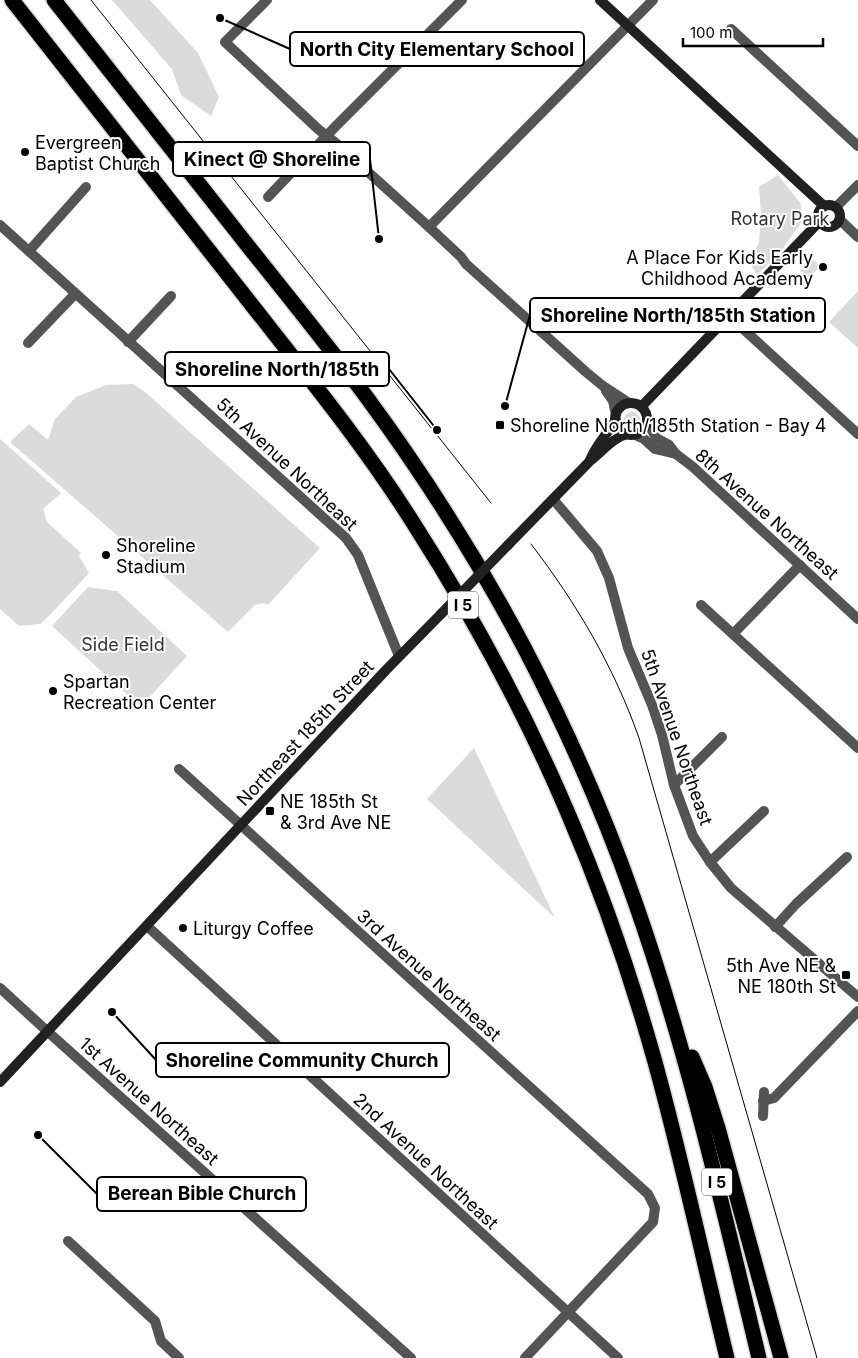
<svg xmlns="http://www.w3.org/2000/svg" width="858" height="1358" font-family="Inter,sans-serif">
<rect width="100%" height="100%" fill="#fff"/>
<g fill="#dbdbdb">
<polygon points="112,0 150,0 198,53 219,97 211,116 181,95 172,69"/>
<polygon points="778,175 801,204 801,223 781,251 757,275 748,261 759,243 761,213 759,187"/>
<polygon points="811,258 820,266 809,279 800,270"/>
<polygon points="858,291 858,348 829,322"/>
<polygon points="133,384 145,392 320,548 268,605 264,603 255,605 228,632 10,442 29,424 48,440 55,419 76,397 106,385"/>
<circle cx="632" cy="420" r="8"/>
<polygon points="0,439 61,493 43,509 47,522 81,553 79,556 89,573 50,615 40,624 19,626 0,609"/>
<polygon points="88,587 117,591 187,656 146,701 141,697 136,703 52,626"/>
<polygon points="474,748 555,918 427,799"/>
</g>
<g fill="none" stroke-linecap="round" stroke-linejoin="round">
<g stroke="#dbdbdb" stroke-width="18">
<g id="motorway">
<path d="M 12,0 C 89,98 167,197 244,295 C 302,369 362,442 412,521 C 471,613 524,710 567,811 C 602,892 631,976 655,1062 C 682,1160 703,1259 727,1358"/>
<path d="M 54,0 C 120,84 186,168 252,251 C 291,300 330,348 368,399 C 426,478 479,562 525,649 C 567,730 604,813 634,899 C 687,1049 722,1204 759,1358"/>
<polyline points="692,1057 705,1087 718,1128 781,1358"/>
</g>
</g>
<g stroke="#545454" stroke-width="10">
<polyline points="267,0 225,42 318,129 337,144 429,227 461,257 466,264 586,372 603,386 629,403"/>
<polyline points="731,29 858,146"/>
<polyline points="268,197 335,127 462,0"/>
<polyline points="836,207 858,185"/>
<polyline points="429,227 653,0"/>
<polyline points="29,251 86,187"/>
<polyline points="729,316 858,434"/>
<polyline points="128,342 171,296"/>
<polyline points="28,343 75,294"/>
<polyline points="606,391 613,401 616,415"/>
<polyline points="647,421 656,438 669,445 676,454 693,467 858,619"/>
<polyline points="633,434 644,439 655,449 676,454"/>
<polyline points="701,605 858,748"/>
<polyline points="733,634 800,565"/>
<polyline points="179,769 648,1194 655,1208 653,1222 525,1358"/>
<polyline points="674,785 722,737"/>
<polyline points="710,862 764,811"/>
<polyline points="147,926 618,1358"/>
<polyline points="775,927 796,904 847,857"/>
<polyline points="47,1031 411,1358"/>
<polyline points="763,1101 774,1098 858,1011"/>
<polyline points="763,1116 764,1092"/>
<polyline points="68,1241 155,1321 161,1341 179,1358"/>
</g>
<g stroke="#545454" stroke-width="10">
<polyline points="840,220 858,237"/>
<polyline points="0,225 346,538 358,555 399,656"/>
<polyline points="553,499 597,551 609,578 628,648 652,705 662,735 674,785 693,836 710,862 731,888 858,997"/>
<polyline points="0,988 47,1031"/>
</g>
<g stroke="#212121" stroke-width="10">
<polyline points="600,0 824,206"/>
<circle cx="829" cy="216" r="11"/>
<circle cx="631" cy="419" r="16"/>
<polyline points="642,406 819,222"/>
<path d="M 590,460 C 596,445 607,434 616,420"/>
<path d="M 508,545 L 590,461 C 602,452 612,438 627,434"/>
<polyline points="0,1082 386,670 441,614"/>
</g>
<use href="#motorway" stroke="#000" stroke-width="15"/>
<g stroke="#000" stroke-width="1">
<polyline points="91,0 491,503"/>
<path d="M 531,544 C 577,604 614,667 639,738 L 817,1358"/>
</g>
<polyline stroke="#212121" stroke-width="10" points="441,614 508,545"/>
</g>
<g fill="#000" stroke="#fff" stroke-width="2">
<circle cx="25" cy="152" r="5"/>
<circle cx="823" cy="267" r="5"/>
<rect x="495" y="420" width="10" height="10" rx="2.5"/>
<circle cx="106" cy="555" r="5"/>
<circle cx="53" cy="691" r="5"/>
<rect x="265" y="806" width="10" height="10" rx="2.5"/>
<circle cx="183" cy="928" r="5"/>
<rect x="841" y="970" width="10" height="10" rx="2.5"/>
</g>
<g text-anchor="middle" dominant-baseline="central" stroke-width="4" stroke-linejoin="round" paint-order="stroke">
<g fill="#fff" stroke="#4c4c4c" stroke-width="1">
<rect x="448" y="591.5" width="30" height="27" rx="4"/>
<rect x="702" y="1168.5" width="30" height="27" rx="4"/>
</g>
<g font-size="16" font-weight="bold" fill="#000">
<text x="463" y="605">I 5</text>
<text x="717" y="1182">I 5</text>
</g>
<g font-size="18" fill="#000" stroke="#fff" text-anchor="start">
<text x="35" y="142">Evergreen<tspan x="35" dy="21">Baptist Church</tspan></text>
<text x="813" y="257" text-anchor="end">A Place For Kids Early<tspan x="813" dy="21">Childhood Academy</tspan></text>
<text x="510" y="425">Shoreline North/185th Station - Bay 4</text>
<text x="116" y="545">Shoreline<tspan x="116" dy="21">Stadium</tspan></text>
<text x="63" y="681">Spartan<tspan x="63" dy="21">Recreation Center</tspan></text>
<text x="280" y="801">NE 185th St<tspan x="280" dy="21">&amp; 3rd Ave NE</tspan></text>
<text x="193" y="928">Liturgy Coffee</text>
<text x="836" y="965" text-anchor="end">5th Ave NE &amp;<tspan x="836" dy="21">NE 180th St</tspan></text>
</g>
<g font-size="18" fill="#323232" stroke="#fff">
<text x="780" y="218">Rotary Park</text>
<text x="123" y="644">Side Field</text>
</g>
<g font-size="18" fill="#000" stroke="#fff">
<text transform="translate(287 464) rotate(43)">5th Avenue Northeast</text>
<text transform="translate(767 514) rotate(42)">8th Avenue Northeast</text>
<text transform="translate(305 733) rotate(-47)">Northeast 185th Street</text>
<text transform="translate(677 737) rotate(71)">5th Avenue Northeast</text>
<text transform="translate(429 975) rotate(42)">3rd Avenue Northeast</text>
<text transform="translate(149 1101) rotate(42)">1st Avenue Northeast</text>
<text transform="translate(426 1161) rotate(43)">2nd Avenue Northeast</text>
</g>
</g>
<path fill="none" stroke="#000" stroke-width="2" d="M220 18L290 49M379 239L370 159M505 406L530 315M437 430L389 369M112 1012L156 1060M38 1135L97 1194"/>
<g fill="#000" stroke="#fff" stroke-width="2">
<circle cx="220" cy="18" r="5"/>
<circle cx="379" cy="239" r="5"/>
<circle cx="505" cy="406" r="5"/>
<circle cx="437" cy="430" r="5"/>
<circle cx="112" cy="1012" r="5"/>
<circle cx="38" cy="1135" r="5"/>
</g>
<g fill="#fff" stroke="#000" stroke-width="2">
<rect x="290" y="32" width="294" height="34" rx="5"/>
<rect x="173" y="142" width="197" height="34" rx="5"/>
<rect x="530" y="298" width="295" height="34" rx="5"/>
<rect x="165" y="352" width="224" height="34" rx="5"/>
<rect x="156" y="1043" width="293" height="34" rx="5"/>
<rect x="97" y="1177" width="209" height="34" rx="5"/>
</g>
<g font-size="19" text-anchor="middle" font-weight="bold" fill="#000">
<text x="437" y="56">North City Elementary School</text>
<text x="272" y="166">Kinect @ Shoreline</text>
<text x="678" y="322">Shoreline North/185th Station</text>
<text x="277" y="376">Shoreline North/185th</text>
<text x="302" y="1067">Shoreline Community Church</text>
<text x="202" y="1200">Berean Bible Church</text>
</g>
<path d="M683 38v8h140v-8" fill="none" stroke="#000000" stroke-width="2.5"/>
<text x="690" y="38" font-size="15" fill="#000000" stroke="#ffffff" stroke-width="4" paint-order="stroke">100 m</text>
</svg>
